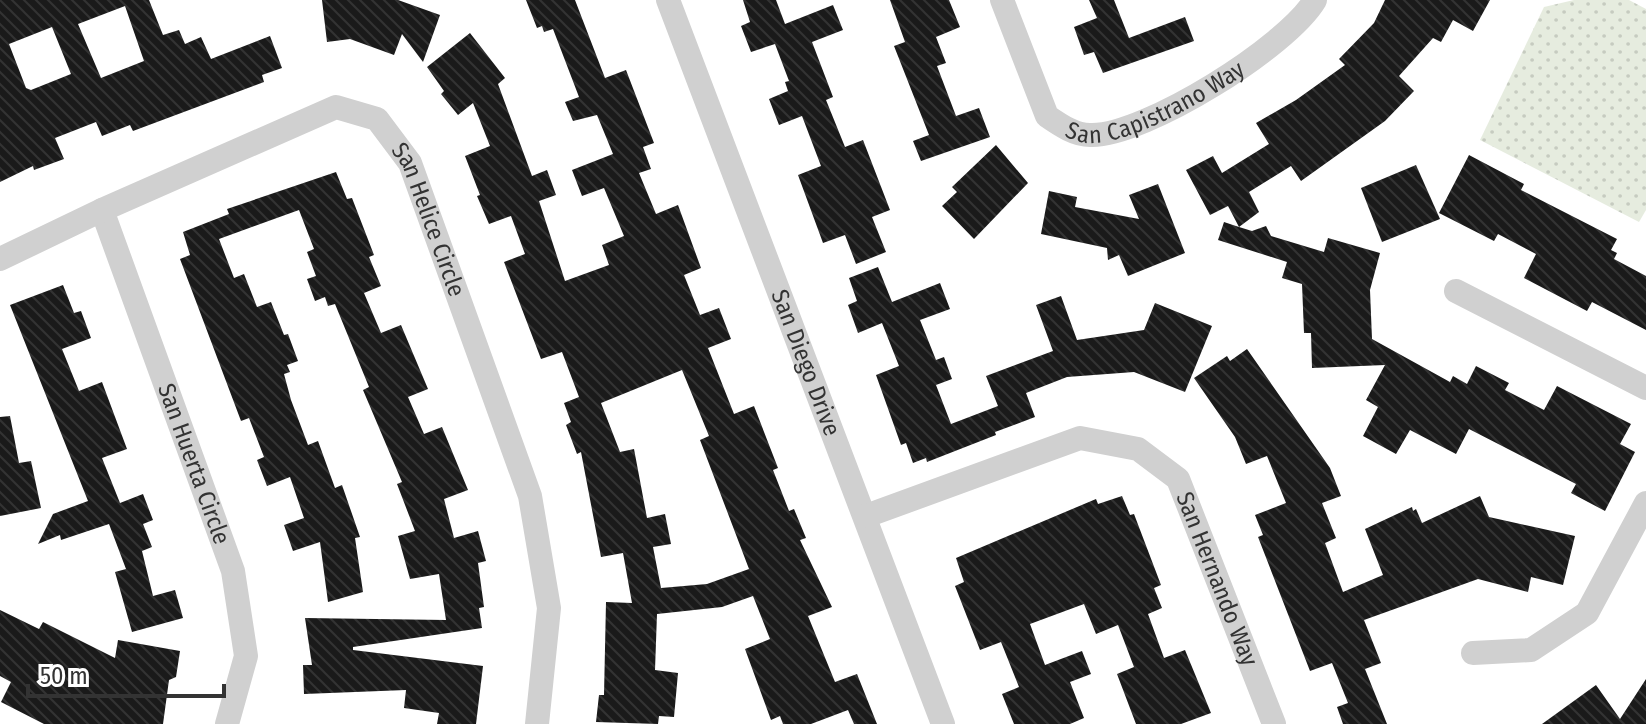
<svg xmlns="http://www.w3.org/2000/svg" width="1646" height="724" font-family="'Fira Sans Condensed',sans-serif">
<defs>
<pattern id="grass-dots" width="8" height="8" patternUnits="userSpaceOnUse" patternTransform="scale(2)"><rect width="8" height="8" fill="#e6ecdf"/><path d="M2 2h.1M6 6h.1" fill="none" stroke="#c6cbc0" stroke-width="1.8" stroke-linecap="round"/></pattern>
<pattern id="building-back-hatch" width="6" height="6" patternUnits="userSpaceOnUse" patternTransform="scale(2)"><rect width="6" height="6" fill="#1a1a1a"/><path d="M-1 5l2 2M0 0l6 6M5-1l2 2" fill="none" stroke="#333"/></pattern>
</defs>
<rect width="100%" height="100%" fill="#fff"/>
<polygon fill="url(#grass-dots)" points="1574,0 1629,0 1646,9 1646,210 1639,222 1480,140 1544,7"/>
<g fill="url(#building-back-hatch)" fill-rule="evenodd">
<path d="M 0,0 L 149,0 L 163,35 L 179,30 L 185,44 L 201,37 L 211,59 L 270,36 L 282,68 L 262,75 L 264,82 L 133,131 L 130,125 L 102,136 L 96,122 L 55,138 L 64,159 L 34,170 L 33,166 L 0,182 ZM 125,6 L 144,61 L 101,78 L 78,24 ZM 52,27 L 71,74 L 31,90 L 26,88 L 9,44 Z"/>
<polygon points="322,0 398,0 440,15 423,62 402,34 394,55 350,39 327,42"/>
<path d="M 526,0 L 575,0 L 605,78 L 626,70 L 654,143 L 643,147 L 651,169 L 639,173 L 656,214 L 678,205 L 701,268 L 684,275 L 700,315 L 719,308 L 731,339 L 708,348 L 734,414 L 754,406 L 778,468 L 773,470 L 789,511 L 794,509 L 806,538 L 800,540 L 832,607 L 808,616 L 835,682 L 857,674 L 877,724 L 854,724 L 848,710 L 811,724 L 783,724 L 780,716 L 771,720 L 745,649 L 770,639 L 753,596 L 722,607 L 657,614 L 655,670 L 678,673 L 674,717 L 659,716 L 658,724 L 596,722 L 599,695 L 604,695 L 606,602 L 632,603 L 623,553 L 601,557 L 581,452 L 577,454 L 566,425 L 571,422 L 564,403 L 579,397 L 562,352 L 541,359 L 504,262 L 525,254 L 511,216 L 489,224 L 477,196 L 480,195 L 465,156 L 490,146 L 473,103 L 458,115 L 441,94 L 444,91 L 427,67 L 470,33 L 505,78 L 498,84 L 532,176 L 547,170 L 556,195 L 539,201 L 565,281 L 609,265 L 602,245 L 624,236 L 604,188 L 582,196 L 572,170 L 613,154 L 597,115 L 573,121 L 565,102 L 579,97 L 553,29 L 544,32 L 542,26 L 537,28 ZM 682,370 L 709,436 L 700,440 L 749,569 L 707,584 L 661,588 L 653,547 L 671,544 L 665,514 L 647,518 L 634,449 L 620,452 L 601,403 Z"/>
<polygon points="743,0 776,0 785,24 833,5 843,30 812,42 833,97 826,100 845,147 863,140 890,210 872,217 886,252 856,264 845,235 823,243 798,175 821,166 802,116 779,125 769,99 788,91 785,82 789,81 775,44 751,52 741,26 750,22"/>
<polygon points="890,0 949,0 960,27 936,37 946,63 937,66 956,116 979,108 990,137 921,161 913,141 929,135 894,46 905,42"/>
<polygon points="1089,0 1114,0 1129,38 1185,17 1194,41 1103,73 1094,52 1084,55 1074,27 1097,18"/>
<polygon points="1385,0 1490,0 1473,31 1453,20 1441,42 1433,38 1399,76 1414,91 1385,121 1301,181 1291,166 1249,192 1259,212 1239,227 1252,231 1266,226 1271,236 1324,252 1328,238 1380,253 1370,290 1372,339 1450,382 1453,376 1467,384 1476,366 1509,383 1505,390 1544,410 1557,386 1631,424 1620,444 1635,452 1605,511 1571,493 1576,484 1469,429 1456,454 1410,430 1396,454 1363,436 1378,407 1366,400 1385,365 1312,368 1311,333 1304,333 1302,284 1282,278 1287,262 1218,240 1224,222 1239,227 1228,206 1210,215 1186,170 1213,156 1222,173 1269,144 1256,123 1296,100 1345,65 1339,59 1374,23"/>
<polygon points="996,145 1028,183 974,239 942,206 957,192 952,187"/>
<polygon points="1469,155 1524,184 1521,190 1617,239 1611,250 1617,253 1614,259 1646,276 1646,330 1592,302 1587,311 1524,278 1536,254 1498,234 1494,241 1439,213"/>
<polygon points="1416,165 1440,219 1382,242 1361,188"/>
<polygon points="336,172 347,199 352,198 374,255 369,257 381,286 364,293 381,333 401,325 428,389 408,397 424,434 442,427 468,490 444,499 454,538 478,531 486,561 478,563 484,607 479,608 482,628 353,647 353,650 483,666 476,724 437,724 439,713 404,708 406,690 304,694 303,665 312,665 305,618 446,620 439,574 410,579 398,536 415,531 397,484 402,482 363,390 369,387 335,304 328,306 325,297 315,301 307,279 316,276 307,252 314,249 299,210 219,239 234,278 244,274 257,307 271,302 284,335 288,334 298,361 287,365 290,372 284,374 291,400 308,445 318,441 335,488 342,485 360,537 355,538 363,592 328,602 320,542 293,551 284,525 304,518 290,477 267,486 257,460 264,457 249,418 241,421 180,259 190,255 183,232 229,214 227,209"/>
<polygon points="1158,184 1185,253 1128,276 1119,255 1108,260 1107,248 1041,234 1049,191 1077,197 1075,207 1139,219 1129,195"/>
<polygon points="878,267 892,302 940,283 950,309 920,320 936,360 944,357 952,379 936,385 951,424 998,406 986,376 1053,351 1036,305 1061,296 1077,340 1144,330 1155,303 1212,326 1185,392 1134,372 1067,377 1026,393 1035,417 995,432 996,435 927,462 926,458 913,463 906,443 901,445 876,375 899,366 882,323 858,333 848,305 857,301 849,278"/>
<polygon points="63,285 74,313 81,311 91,338 62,349 79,391 102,382 127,449 102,458 120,503 143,494 153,520 143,524 152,547 142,551 153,596 175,590 183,618 132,632 115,572 126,569 109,524 61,540 60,535 38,544 53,514 88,501 10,305"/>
<polygon points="1247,349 1330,468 1341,496 1322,503 1336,538 1325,543 1343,592 1383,575 1365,529 1412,507 1413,511 1416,509 1422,523 1480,496 1489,517 1575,536 1563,585 1531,577 1528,592 1478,579 1364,620 1381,663 1365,669 1387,724 1343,724 1337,707 1348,703 1332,663 1310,671 1258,537 1263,535 1255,515 1286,503 1267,456 1246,464 1235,437 1194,378 1227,356 1230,361"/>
<polygon points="10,416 19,463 31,461 41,508 0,516 0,417"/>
<polygon points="1122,496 1130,515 1134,514 1161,585 1154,588 1162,608 1148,614 1164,658 1185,650 1211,713 1181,724 1136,724 1117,674 1134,667 1118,625 1096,634 1084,604 1030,624 1045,665 1082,651 1091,674 1070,682 1084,718 1070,724 1014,724 1002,694 1019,687 1001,642 980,650 955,586 964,582 956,558 1096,499 1098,504"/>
<polygon points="0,610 39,629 43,622 115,658 118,640 180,651 176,677 169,680 163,724 44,724 1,702 11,682 0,676"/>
<polygon points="1646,679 1646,724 1542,724 1596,685 1620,719"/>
</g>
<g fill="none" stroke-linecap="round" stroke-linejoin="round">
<g stroke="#d0d0d0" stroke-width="24">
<path id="s1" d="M 668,0 L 943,724"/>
<path id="s2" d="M 1002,0 L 1047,116 C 1060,125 1076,136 1092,135 C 1146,135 1287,47 1315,0"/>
<path id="s3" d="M 102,210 L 233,571 L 246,656 L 227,724"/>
<path id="s4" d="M 0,259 L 102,210 L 336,107 L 377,119 L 410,163 L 530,496 L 549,608 L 537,724"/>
<polyline points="1456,291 1646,388"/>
<path id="s5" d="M 866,516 L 1080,438 L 1138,449 L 1178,479 L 1274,724"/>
<polyline points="1473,653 1531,650 1587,613 1646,503"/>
</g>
</g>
<g text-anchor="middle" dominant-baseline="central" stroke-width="8" stroke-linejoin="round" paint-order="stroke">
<g font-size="24" fill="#333" stroke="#fff">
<text stroke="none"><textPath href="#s2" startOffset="244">San Capistrano Way</textPath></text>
<text stroke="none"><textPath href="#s4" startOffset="526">San Helice Circle</textPath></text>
<text stroke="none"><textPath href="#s1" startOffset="388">San Diego Drive</textPath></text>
<text stroke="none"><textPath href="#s3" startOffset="270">San Huerta Circle</textPath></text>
<text stroke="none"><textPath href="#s5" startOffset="444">San Hernando Way</textPath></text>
</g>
</g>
<path d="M28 684v12h196v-12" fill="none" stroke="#333333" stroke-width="4"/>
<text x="40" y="684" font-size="24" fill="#333333" stroke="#ffffff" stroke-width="6" paint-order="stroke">50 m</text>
</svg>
